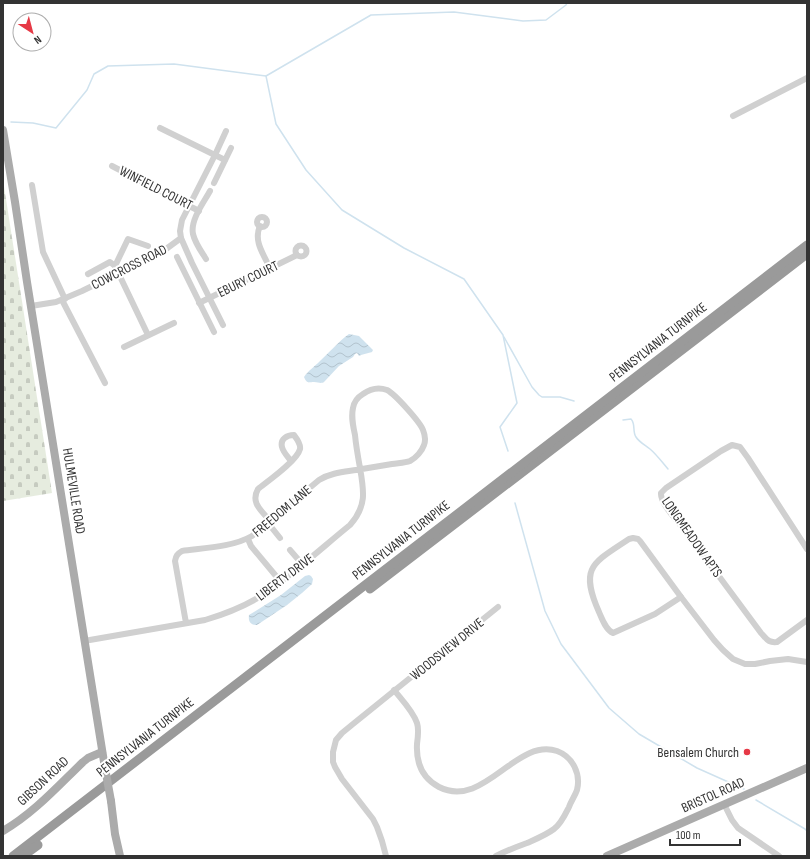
<svg xmlns="http://www.w3.org/2000/svg" width="810" height="859" font-family="'Sofia Sans Condensed',sans-serif">
<defs>
<pattern id="cemetery-stones" width="16" height="16" patternUnits="userSpaceOnUse"><rect width="16" height="16" fill="#e6ecdf"/><path d="M2 7V4a2 2 0 0 1 4 0v3zM10 15v-3a2 2 0 0 1 4 0v3z" fill="#c6cbc0"/></pattern>
<pattern id="water-waves" width="16" height="10" patternUnits="userSpaceOnUse"><rect width="16" height="10" fill="#cfe2ee"/><path d="M0 5q4-4 8 0t8 0" fill="none" stroke="#b2c2cd"/></pattern>
</defs>
<rect width="100%" height="100%" fill="#fff"/>
<polygon fill="url(#cemetery-stones)" points="3,180 52,493 3,501"/>
<g fill="url(#water-waves)">
<path d="M 349,334 L 359,336 L 373,350 L 372,352 L 361,355 L 359,356 L 357,353 L 355,354 L 353,357 L 339,366 L 324,382 C 320,384 319,382 314,382 C 308,382 307,384 304,377 C 308,371 315,366 320,361 C 330,352 338,342 349,334 Z"/>
<path d="M 309,575 L 311,576 L 313,579 L 312,584 L 302,593 L 287,605 L 257,625 C 251,625 248,622 249,615 L 281,595 L 305,576 Z"/>
</g>
<g fill="none" stroke-linecap="round" stroke-linejoin="round">
<g stroke="#cfe2ee" stroke-width="1.5">
<polyline points="266,76 276,124 306,170 342,210 404,248 464,279 503,335 517,403 500,427 508,451"/>
<polyline points="11,122 33,123 56,128 87,90 94,74 108,66 174,64 266,76 371,15 454,12 523,21 546,20 566,5 567,3"/>
<polyline points="504,337 532,387 539,395 542,397 560,397 574,401"/>
<path d="M 623,420 L 631,419 C 636,424 632,431 636,437 C 639,442 645,445 650,449 C 657,455 662,462 668,469"/>
<polyline points="515,503 545,611 561,644 609,708 639,734 697,768 744,789"/>
<polyline points="756,800 805,829 807,831"/>
</g>
<g stroke="#d0d0d0" stroke-width="6">
<polyline points="733,116 807,78"/>
<polyline points="160,128 225,160"/>
<polyline points="112,166 199,211"/>
<polyline points="214,183 231,148"/>
<polyline points="32,185 43,252 65,299"/>
<circle cx="262" cy="222" r="5"/>
<path d="M 260,226 C 253,241 264,255 270,268"/>
<polyline points="181,238 192,263 223,325"/>
<circle cx="301" cy="251" r="5.5"/>
<polyline points="148,246 128,239 115,266 148,335"/>
<polyline points="177,257 214,332"/>
<path d="M 206,259 C 201,251 195,243 193,234 C 190,220 204,202 210,191"/>
<polyline points="88,274 110,262 115,266"/>
<polyline points="62,300 105,383"/>
<polyline points="199,303 297,255"/>
<polyline points="31,306 56,302 82,291 162,252 181,238 180,231 182,220 215,155 226,131"/>
<polyline points="124,347 174,323"/>
<path d="M 270,521 C 262,511 250,503 258,489 C 268,481 297,461 300,449 C 301,444 297,439 294,435 C 287,435 280,439 282,447 C 283,452 288,457 291,461"/>
<polyline points="268,523 280,538"/>
<path d="M 633,538 L 638,539 L 640,541 L 681,597 L 655,614 L 613,633 C 606,630 602,619 599,612 C 579,567 593,563 629,539 Z"/>
<polyline points="248,539 251,546 281,582"/>
<path d="M 807,549 L 748,458 L 740,447 L 732,445 L 721,451 L 666,488 L 661,493 C 660,503 677,521 684,529 L 761,633 C 767,639 768,643 777,642 L 807,620"/>
<polyline points="290,550 303,565"/>
<polyline points="681,597 714,640 723,650 733,659 745,664 755,664 770,661 788,659 807,662"/>
<path d="M 84,641 L 205,620 C 225,614 243,607 261,596 C 271,590 280,583 288,576 C 309,560 329,542 350,525 C 367,506 364,491 360,468 C 358,457 356,446 355,435 C 353,426 351,417 353,408 C 354,402 358,397 363,394 C 370,389 379,387 387,390 C 395,394 420,422 423,430 C 425,435 426,440 424,445 C 422,451 416,458 410,461 C 405,463 398,463 392,464 C 380,466 368,468 356,470 C 343,472 330,473 319,480 L 252,536 C 233,547 204,548 182,551 C 177,554 176,556 175,561 L 186,623"/>
<path d="M 394,690 C 402,700 413,711 417,723 C 419,729 418,737 417,744 C 416,762 422,778 439,787 C 484,810 516,737 557,751 C 573,757 581,774 577,790 C 575,796 571,801 569,807 C 565,815 561,824 554,829 C 546,835 536,839 527,843 C 516,847 506,851 496,856"/>
<polyline points="724,804 732,820 738,828 779,856"/>
<polyline points="386,856 382,841 377,827 373,819 342,779 335,767 333,762 333,752 336,740 342,733 353,724 498,607"/>
</g>
<g stroke="#ababab" stroke-width="8">
<polyline points="3,130 15,202 27,282 105,768"/>
<polyline points="111,801 115,834 120,856"/>
<path d="M 3,831 C 34,813 58,786 83,762 L 88,758 L 102,752"/>
<polyline points="607,856 807,768"/>
</g>
<g stroke="#9a9a9a" stroke-width="9">
<polyline points="370,589 807,254"/>
<polyline points="13,856 807,245"/>
<polyline points="23,856 38,845"/>
</g>
<polyline stroke="#ababab" stroke-width="8" points="105,768 111,801"/>
</g>
<circle fill="#e63946" stroke="#fff" stroke-width="1.5" cx="747" cy="752" r="4"/>
<g text-anchor="middle" dominant-baseline="central" stroke-width="4" stroke-linejoin="round" paint-order="stroke">
<g font-size="14" fill="#333" stroke="#fff">
<text transform="translate(156 188) rotate(27)">WINFIELD COURT</text>
<text transform="translate(129 267) rotate(-27)">COWCROSS ROAD</text>
<text transform="translate(248 279) rotate(-26)">EBURY COURT</text>
<text transform="translate(658 342) rotate(-38)">PENNSYLVANIA TURNPIKE</text>
<text transform="translate(74 491) rotate(81)">HULMEVILLE ROAD</text>
<text transform="translate(282 511) rotate(-40)">FREEDOM LANE</text>
<text transform="translate(692 537) rotate(55)">LONGMEADOW APTS</text>
<text transform="translate(401 540) rotate(-38)">PENNSYLVANIA TURNPIKE</text>
<text transform="translate(285 577) rotate(-37)">LIBERTY DRIVE</text>
<text transform="translate(447 649) rotate(-39)">WOODSVIEW DRIVE</text>
<text transform="translate(145 737) rotate(-38)">PENNSYLVANIA TURNPIKE</text>
<text transform="translate(43 781) rotate(-43)">GIBSON ROAD</text>
<text transform="translate(713 795) rotate(-24)">BRISTOL ROAD</text>
</g>
<g font-size="14" fill="#333" stroke="#fff" text-anchor="end">
<text x="739" y="752">Bensalem Church</text>
</g>
</g>
<rect width="810" height="859" fill="none" stroke="#333333" stroke-width="8"/>
<g transform="translate(32 32) rotate(144)"><circle r="19" fill="#ffffff" stroke="#adadad"/>
<path d="M0-3L7 15L0 10L-7 15Z" fill="#e63946"/>
<text y="-6" font-size="11" font-weight="bold" text-anchor="middle" fill="#333333">N</text>
</g>
<path d="M670 839v6h70v-6" fill="none" stroke="#333333" stroke-width="2"/>
<text x="676" y="839" font-size="12" fill="#333333" stroke="#ffffff" stroke-width="3" paint-order="stroke">100 m</text>
</svg>
